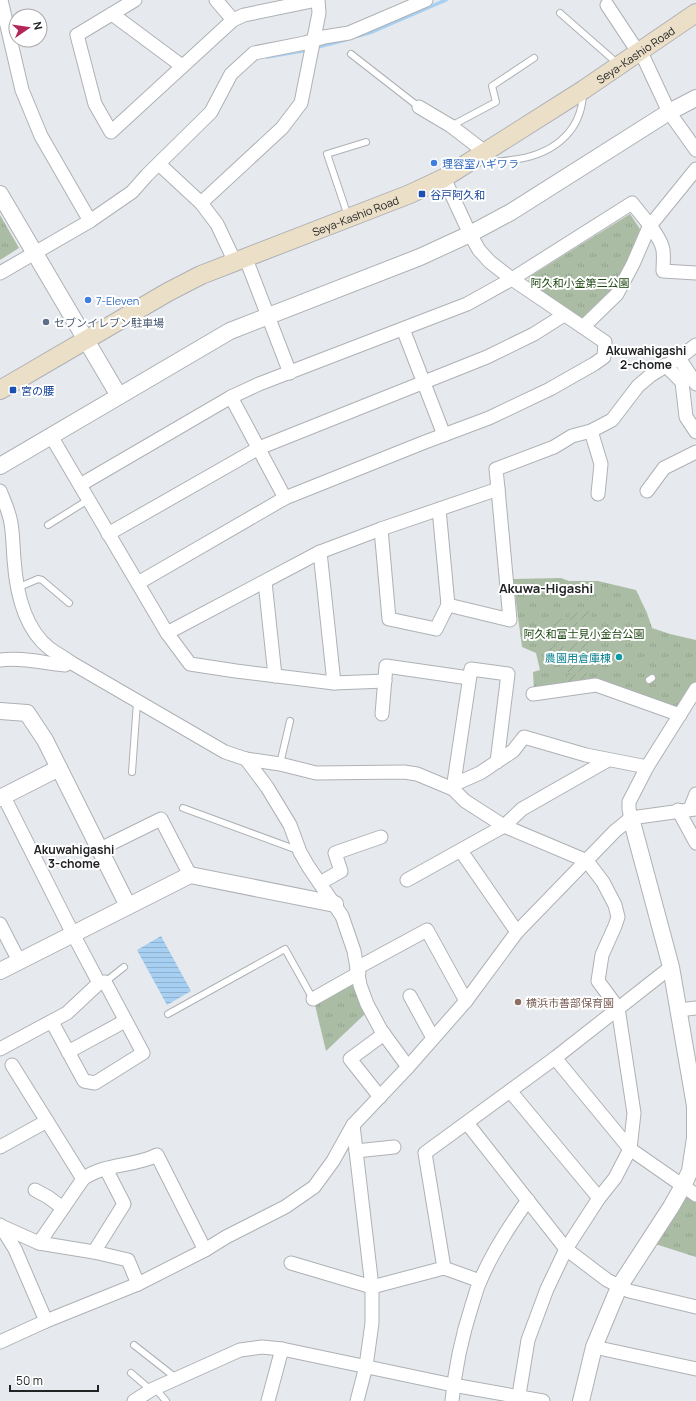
<svg xmlns="http://www.w3.org/2000/svg" width="696" height="1401" font-family="Manrope,'Noto Sans JP',sans-serif">
<defs>
<pattern id="grass-tufts" width="24" height="20" patternUnits="userSpaceOnUse"><rect width="24" height="20" fill="#aabda4"/><path d="M3 7l-1-3M5 7V3M7 7l1-3M15 17l-1-3M17 17v-4M19 17l1-3" fill="none" stroke="#92a28d"/></pattern>
<pattern id="garden-furrows" width="10" height="10" patternUnits="userSpaceOnUse"><rect width="10" height="10" fill="#aabda4"/><path d="M-1 1l2-2M0 10L10 0M9 11l2-2" fill="none" stroke="#92a28d"/></pattern>
<pattern id="water-rules" width="6" height="5" patternUnits="userSpaceOnUse"><rect width="6" height="5" fill="#a7cff1"/><path d="M0 2.5h6" fill="none" stroke="#8fb1ce"/></pattern>
</defs>
<rect width="100%" height="100%" fill="#e6e9ed"/>
<g fill="url(#grass-tufts)">
<polygon points="630,214 640,229 613,295 583,323 528,285 529,277"/>
<polygon points="0,215 19,248 0,260"/>
<polygon points="561,578 569,581 598,581 636,590 647,613 652,628 670,634 696,640 696,684 680,711 598,683 534,691 533,672 540,670 536,653 522,647 513,579"/>
<polygon points="355,979 366,1013 326,1051 315,1005"/>
<polygon points="683,1191 696,1201 696,1257 652,1243"/>
</g>
<g fill="url(#garden-furrows)">
<polygon points="590,611 591,618 569,620 569,614"/>
<polygon points="561,617 563,637 556,638 554,618"/>
<polygon points="585,622 586,629 565,631 564,624"/>
<polygon points="587,632 587,638 566,640 565,634"/>
<polygon points="556,641 563,641 565,660 558,661"/>
<polygon points="588,642 588,648 567,650 567,644"/>
<polygon points="553,643 555,663 549,664 546,644"/>
<polygon points="589,651 590,658 569,660 568,653"/>
<polygon points="587,663 588,670 568,673 567,666"/>
<polygon points="588,673 589,680 568,682 567,675"/>
</g>
<polygon fill="url(#water-rules)" points="161,936 191,991 167,1005 137,950"/>
<g fill="none" stroke-linecap="round" stroke-linejoin="round">
<g stroke="#a7cff1" stroke-width="3.5">
<polyline points="358,36 372,32 446,0"/>
<polyline points="314,48 345,40"/>
<polyline points="267,57 308,50"/>
</g>
<g stroke="#aeb1b5" stroke-width="8">
<g id="service">
<polyline points="560,13 617,63"/>
<polyline points="351,54 419,107"/>
<polyline points="451,126 496,102 492,86 534,58"/>
<path d="M 480,162 C 490,162 501,162 511,160 C 549,156 581,135 583,94"/>
<polyline points="348,216 327,154 366,142"/>
<polyline points="48,525 88,500"/>
<polyline points="17,588 38,579 42,580 69,603"/>
<polyline points="649,680 652,678"/>
<polyline points="280,764 290,721"/>
<polyline points="132,772 137,702"/>
<polyline points="183,808 300,851"/>
<polyline points="105,982 124,967"/>
<polyline points="168,1014 285,949 313,999"/>
<polyline points="134,1345 176,1378"/>
<polyline points="131,1373 151,1390"/>
<polyline points="155,1388 166,1401"/>
</g>
</g>
<g stroke="#aeb1b5" stroke-width="15">
<g id="minor">
<polyline points="1,0 22,90 41,136 90,221"/>
<polyline points="135,0 77,35 95,104 111,132 233,20 244,15 317,0"/>
<polyline points="216,0 233,20"/>
<polyline points="607,5 638,52"/>
<polyline points="112,14 182,66"/>
<polyline points="640,50 669,112 696,150"/>
<polyline points="419,107 451,126 485,152"/>
<polyline points="159,164 201,203 217,224 235,262"/>
<polyline points="201,203 282,128 301,103 319,13 318,0"/>
<polyline points="246,259 290,373"/>
<polyline points="0,273 90,221 132,192 147,175 211,112 231,74 254,53 305,43 324,37 349,33 426,0"/>
<polyline points="583,327 617,294 633,264 649,227 696,169"/>
<polyline points="403,329 444,435"/>
<polyline points="679,358 696,384"/>
<polyline points="665,365 682,382 686,417 696,432"/>
<polyline points="231,397 285,498"/>
<polyline points="591,431 601,464 598,494"/>
<polyline points="51,436 167,633 190,664 236,671 334,683 385,681"/>
<path d="M 80,485 L 231,397 L 259,384 L 467,304 L 512,279 L 632,203 C 641,215 661,236 663,250 C 664,257 663,264 663,271 L 696,273"/>
<polyline points="498,489 496,469 554,447 572,436 591,431 612,420 638,386 651,375 679,358 696,345"/>
<path d="M 0,491 C 4,501 9,511 11,523 C 13,535 13,547 14,559 C 16,590 24,628 49,648 C 56,653 63,657 70,662 L 225,752 L 246,759 L 280,764 L 316,773 L 404,772 L 417,774 L 453,789 L 465,801 L 504,826 L 587,861 L 603,882 L 615,905 L 618,917 L 615,926 L 602,955 L 598,981 L 618,1008 L 634,1113 L 630,1149 L 615,1178 L 599,1198 L 566,1249 L 547,1289 L 528,1340 L 518,1401"/>
<polyline points="647,491 664,468 696,452"/>
<polyline points="381,529 389,619 436,629 448,605"/>
<polyline points="108,534 259,448 487,357 534,334 564,315"/>
<polyline points="320,552 334,683"/>
<polyline points="265,582 275,676"/>
<polyline points="138,583 285,498 425,442 489,418 550,389 594,364 604,357 605,342 512,279 490,262 479,250 470,234 444,178"/>
<polyline points="167,633 320,552 381,529 498,489 510,620 448,605 439,509"/>
<path d="M 0,660 C 22,657 43,663 65,665 L 70,662"/>
<polyline points="533,694 596,685 680,715"/>
<polyline points="382,714 386,666 469,678"/>
<polyline points="246,759 267,787 290,825 300,852 308,866 342,916 354,951 360,985 367,1004 381,1030 408,1067"/>
<polyline points="497,762 508,674 471,669 453,789 455,784 480,773 513,751 524,737 586,755 647,767"/>
<polyline points="4,797 73,934 99,983 105,982 143,1053 95,1083 84,1081 52,1022"/>
<polyline points="690,809 696,794"/>
<polyline points="678,810 696,843"/>
<polyline points="631,818 629,809 629,802 647,767 696,689"/>
<polyline points="100,849 161,819 190,875"/>
<polyline points="461,851 517,932"/>
<polyline points="407,880 504,826 522,809 608,760"/>
<polyline points="320,883 341,871 335,853 381,837"/>
<polyline points="0,924 19,961"/>
<polyline points="357,968 427,930 466,1001"/>
<polyline points="410,996 433,1038"/>
<polyline points="313,999 359,973"/>
<polyline points="679,1010 696,1008"/>
<polyline points="0,1049 67,1013 99,983"/>
<polyline points="68,1052 125,1021"/>
<polyline points="555,1058 630,1149 696,1195"/>
<polyline points="12,1065 83,1179"/>
<polyline points="510,1091 599,1198"/>
<polyline points="380,1097 350,1059 384,1034"/>
<polyline points="467,1123 566,1249 607,1280 629,1291 696,1307"/>
<polyline points="353,1125 372,1287 372,1323 366,1366 357,1401"/>
<polyline points="0,1147 47,1121"/>
<polyline points="356,1151 394,1147"/>
<polyline points="35,1190 48,1197 63,1208"/>
<polyline points="0,1225 15,1249 46,1321"/>
<polyline points="1,1226 39,1243 94,1252 128,1260 138,1284"/>
<path d="M 39,1243 L 83,1179 C 104,1163 134,1167 157,1155 L 205,1250"/>
<polyline points="94,1252 124,1204 106,1169"/>
<polyline points="291,1263 372,1287 444,1268"/>
<polyline points="480,1281 444,1268 425,1153 555,1058 671,967"/>
<polyline points="0,1342 46,1321 138,1284 205,1250 226,1237 285,1207 314,1187 333,1161 353,1125 408,1067 466,1001 517,932 615,831 631,818 696,809"/>
<polyline points="594,1347 696,1369"/>
<polyline points="134,1401 151,1390 240,1350 262,1347 282,1349 453,1385 543,1401"/>
<polyline points="268,1401 282,1349"/>
<path d="M 452,1401 C 455,1368 462,1336 472,1305 C 475,1296 477,1287 481,1279 C 493,1251 510,1225 528,1200"/>
</g>
</g>
<g stroke="#aeb1b5" stroke-width="18">
<g id="tertiary">
<polyline points="0,194 119,396"/>
<polyline points="0,466 230,331 420,257 470,234 511,212 669,112 696,98"/>
<polyline points="0,711 27,713 45,740 128,906"/>
<polyline points="0,798 59,768"/>
<polyline points="0,971 190,875 335,904"/>
<polyline points="581,1401 594,1347 619,1287 671,1207 683,1186 690,1171 695,1138 695,1106 671,967 631,818"/>
</g>
</g>
<g stroke="#aeb1b5" stroke-width="20">
<g id="secondary">
<path id="s1" d="M 0,390 L 168,292 L 201,275 L 410,194 L 444,178 L 583,90 L 696,13"/>
</g>
</g>
<use href="#service" stroke="#fff" stroke-width="6"/>
<use href="#minor" stroke="#fff" stroke-width="13"/>
<use href="#tertiary" stroke="#fff" stroke-width="16"/>
<use href="#secondary" stroke="#ecdfc8" stroke-width="18"/>
</g>
<g fill="#3f7fe0" stroke="#fff" stroke-width="1.5">
<circle cx="434" cy="163" r="4"/>
<circle cx="88" cy="300" r="4"/>
</g>
<g fill="#1a4fb4" stroke="#fff" stroke-width="1.5">
<rect x="418" y="190" width="8" height="8" rx="2"/>
<rect x="9" y="386" width="8" height="8" rx="2"/>
</g>
<circle fill="#5c6f8a" stroke="#fff" stroke-width="1.5" cx="46" cy="322" r="4"/>
<circle fill="#0f9aa8" stroke="#fff" stroke-width="1.5" cx="619" cy="657" r="4"/>
<circle fill="#8d6e63" stroke="#fff" stroke-width="1.5" cx="518" cy="1002" r="4"/>
<g text-anchor="middle" dominant-baseline="central" stroke-width="4" stroke-linejoin="round" paint-order="stroke">
<g font-size="11" fill="#222325" stroke="#fff">
<text stroke="none"><textPath href="#s1" startOffset="721">Seya-Kashio Road</textPath></text>
<text stroke="none"><textPath href="#s1" startOffset="397">Seya-Kashio Road</textPath></text>
</g>
<g font-size="11" fill="#366cbe" stroke="#fff" text-anchor="start">
<text x="442" y="163">理容室ハギワラ</text>
<text x="96" y="300">7-Eleven</text>
</g>
<g font-size="11" fill="#164399" stroke="#fff" text-anchor="start">
<text x="430" y="194">谷戸阿久和</text>
<text x="21" y="390">宮の腰</text>
</g>
<g font-size="11" fill="#1d4610" stroke="#fff">
<text x="580" y="282">阿久和小金第二公園</text>
<text x="584" y="633">阿久和富士見小金台公園</text>
</g>
<g font-size="11" fill="#4e5e75" stroke="#fff" text-anchor="start">
<text x="54" y="322">セブンイレブン駐車場</text>
</g>
<g font-size="11" fill="#0d838f" stroke="#fff" text-anchor="end">
<text x="611" y="657">農園用倉庫棟</text>
</g>
<g font-size="11" fill="#785e54" stroke="#fff" text-anchor="start">
<text x="526" y="1002">横浜市善部保育園</text>
</g>
<g font-size="12" font-weight="bold" fill="#222325" stroke="#fff">
<text x="646" y="350">Akuwahigashi<tspan x="646" dy="14">2-chome</tspan></text>
<text x="74" y="849">Akuwahigashi<tspan x="74" dy="14">3-chome</tspan></text>
</g>
<g font-size="13" font-weight="bold" fill="#222325" stroke="#fff">
<text x="546" y="588">Akuwa-Higashi</text>
</g>
</g>
<g transform="translate(28 28) rotate(77)"><circle r="19" fill="#ffffff" stroke="#a7a7a8"/>
<path d="M0-3L7 15L0 10L-7 15Z" fill="#b42659"/>
<text y="-6" font-size="11" font-weight="bold" text-anchor="middle" fill="#222325">N</text>
</g>
<path d="M10 1385v6h88v-6" fill="none" stroke="#222325" stroke-width="2"/>
<text x="16" y="1385" font-size="12" fill="#222325" stroke="#ffffff" stroke-width="3" paint-order="stroke">50 m</text>
</svg>
